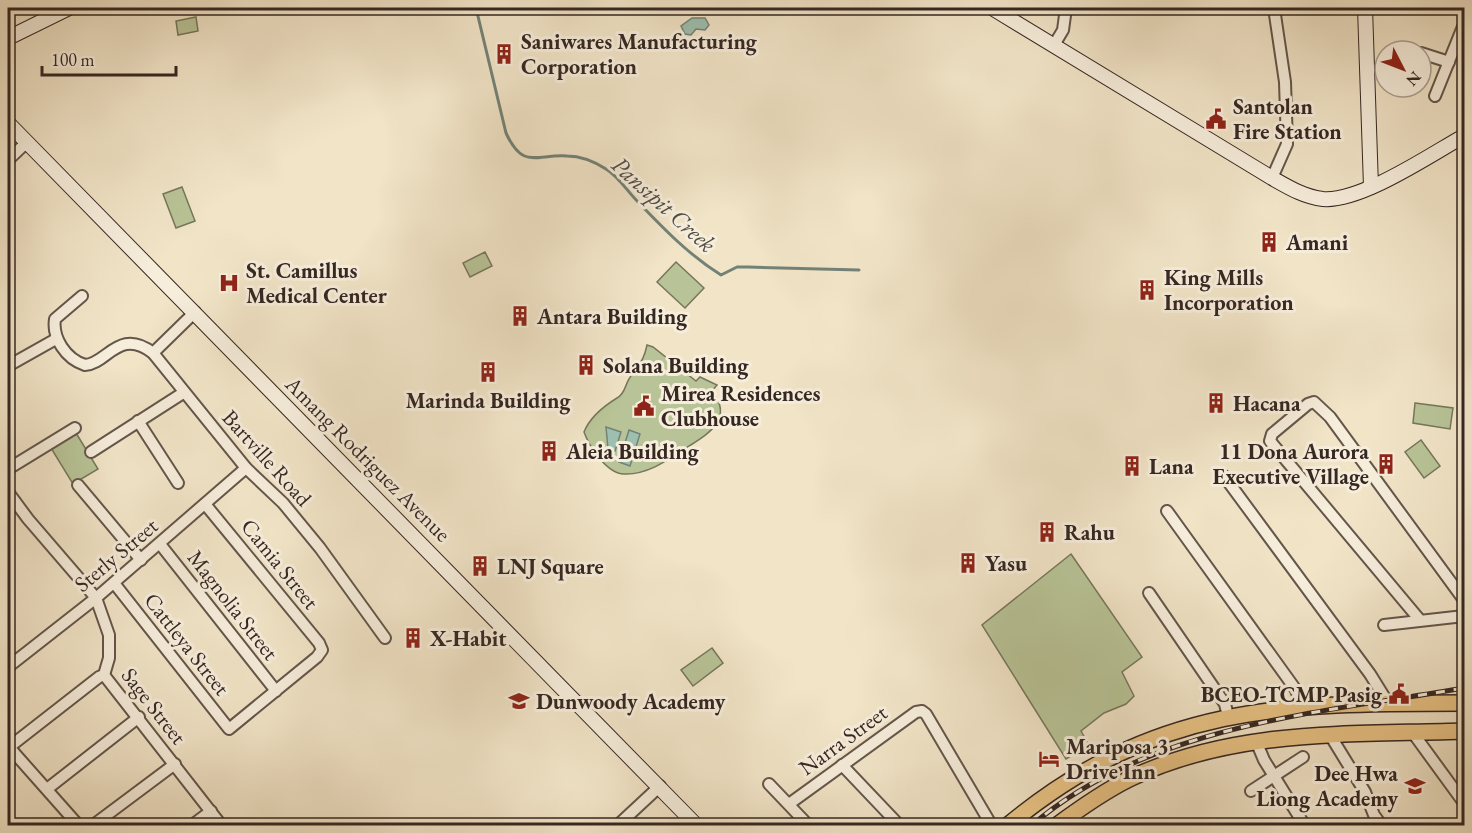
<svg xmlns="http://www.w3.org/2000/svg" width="1472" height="833" font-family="'EB Garamond',serif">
<rect width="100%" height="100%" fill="#f1e4c7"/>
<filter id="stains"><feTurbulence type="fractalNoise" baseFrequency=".00333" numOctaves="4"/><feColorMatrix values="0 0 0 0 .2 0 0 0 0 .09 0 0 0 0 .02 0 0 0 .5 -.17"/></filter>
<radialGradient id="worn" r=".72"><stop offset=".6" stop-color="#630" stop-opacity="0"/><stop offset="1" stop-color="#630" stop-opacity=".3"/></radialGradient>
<g fill="#b8c497" stroke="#76765c" stroke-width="1.5">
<polygon points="196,17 198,31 178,35 176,21"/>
<polygon points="182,187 195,221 176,228 163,194"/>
<polygon points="485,252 492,266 470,277 463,263"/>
<polygon points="676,262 704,288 685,308 657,282"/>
<path d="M 647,345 L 653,347 L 696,381 L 700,377 L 717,385 L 712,391 C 736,421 704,436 683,450 C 665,462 646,475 624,474 C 607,474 589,446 584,432 C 590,417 604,406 617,398 C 625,394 625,385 629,379 C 637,364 643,365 647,345 Z"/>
<polygon points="1415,403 1453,408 1450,429 1413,423"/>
<polygon points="76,433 98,469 73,484 51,448"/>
<polygon points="1421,440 1440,466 1424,478 1405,452"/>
<polygon points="1071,554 1142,657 1122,672 1134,696 1126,704 1104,713 1081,731 1089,745 1066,759 982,625"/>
<polygon points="712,648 723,663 693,686 681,670"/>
</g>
<g fill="#9cbfaf" stroke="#738277" stroke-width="1.5">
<polygon points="692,18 705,18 709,25 705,30 696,29 691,35 685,34 681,26"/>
<polygon points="606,427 621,432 615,451 608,449"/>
<polygon points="629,430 640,434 630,466 619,462"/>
</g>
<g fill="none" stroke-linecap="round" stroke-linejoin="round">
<path stroke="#738277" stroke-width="3" d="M 476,8 L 506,133 C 523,170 536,154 567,156 C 580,156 595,162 606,169 C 618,176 628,192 638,202 C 664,229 689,255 721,275 L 737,267 L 748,267 L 859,270"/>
<g stroke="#64564b" stroke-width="14">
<g id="street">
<polyline points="1054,45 1063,30 1066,8"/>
<polyline points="1421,53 1449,62"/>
<polyline points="1435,96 1464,24"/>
<polyline points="8,160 27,142"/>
<polyline points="1272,178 1287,144 1285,82 1274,8"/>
<path d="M 82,296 L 55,319 C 52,338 66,359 85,365 C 107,364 119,327 153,353 L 246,468 L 283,503 L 320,548 L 385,638"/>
<polyline points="153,353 195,312"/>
<polyline points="8,366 56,339"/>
<polyline points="138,421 178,483"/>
<polyline points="91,452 183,393"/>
<polyline points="8,469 75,428"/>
<polyline points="1224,476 1370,674 1388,703"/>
<polyline points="78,485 141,560"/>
<polyline points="8,492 28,519 96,598 109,635 109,658 104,675"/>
<polyline points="1167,511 1296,690 1302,706"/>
<polyline points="160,544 276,691"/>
<polyline points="114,583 229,729 317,657 322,650 319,643 205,504"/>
<polyline points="1149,593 1225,704 1228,716"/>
<polyline points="1419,619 1270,441 1272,434 1308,404 1314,402 1330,417 1464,600"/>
<polyline points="1384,625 1464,616"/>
<polyline points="8,667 96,598 246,468"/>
<polyline points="104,675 222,826"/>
<polyline points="1413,733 1464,803"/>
<polyline points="1330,735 1365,792 1374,815 1382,826"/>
<polyline points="1256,741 1264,760 1305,826"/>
<polyline points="9,747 79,826"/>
<polyline points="8,748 99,677 104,675"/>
<polyline points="842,765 900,826"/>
<polyline points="769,784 809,826"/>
<polyline points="47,789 139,717"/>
<polyline points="1251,791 1303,757"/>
<polyline points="789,804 916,712 922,711 926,714 992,826"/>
<polyline points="92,826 175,764"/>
<polyline points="191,826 211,811"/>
<polyline points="617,826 660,786"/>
</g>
</g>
<g stroke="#352722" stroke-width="16">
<g id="secondary">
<path d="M 992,8 L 1272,178 C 1288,187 1304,197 1323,199 C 1361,202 1430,155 1464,136"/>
<polyline points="1365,8 1371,187"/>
<polyline points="8,38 69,8"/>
<polyline points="8,123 697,826"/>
</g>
</g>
<g stroke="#352722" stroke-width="18">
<g id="primary">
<path d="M 1007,826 C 1154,704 1283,703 1464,703"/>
<path d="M 1056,826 C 1079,809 1103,792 1129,779 C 1234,728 1351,735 1464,731"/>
</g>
</g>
<use href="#street" stroke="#f6eddb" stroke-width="10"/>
<use href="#secondary" stroke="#f6eddb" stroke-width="14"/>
<use href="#primary" stroke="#e8c284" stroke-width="15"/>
<g stroke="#352722" stroke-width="5">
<path id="rail" d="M 1031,826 C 1148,725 1319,713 1464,688"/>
</g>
<use href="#rail" stroke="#f6eddb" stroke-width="3" stroke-dasharray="9" stroke-linecap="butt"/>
</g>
<defs>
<g id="building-bare" transform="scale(1.62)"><path d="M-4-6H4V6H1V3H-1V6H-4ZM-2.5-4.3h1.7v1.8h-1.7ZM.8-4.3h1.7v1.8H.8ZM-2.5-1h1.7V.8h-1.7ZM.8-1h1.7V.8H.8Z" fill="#8f2418" stroke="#f6eddb" stroke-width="2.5" paint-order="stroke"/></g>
<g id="civic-bare" transform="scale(1.62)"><path d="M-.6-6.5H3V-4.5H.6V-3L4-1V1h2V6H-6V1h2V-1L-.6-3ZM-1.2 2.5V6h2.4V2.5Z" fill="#8f2418" stroke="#f6eddb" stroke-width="2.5" paint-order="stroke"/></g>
<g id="hospital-bare" transform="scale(1.62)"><path d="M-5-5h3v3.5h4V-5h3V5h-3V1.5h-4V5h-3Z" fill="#8f2418" stroke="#f6eddb" stroke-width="2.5" paint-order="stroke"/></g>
<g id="school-bare" transform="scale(1.62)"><path d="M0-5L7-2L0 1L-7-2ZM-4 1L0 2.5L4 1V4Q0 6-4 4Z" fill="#8f2418" stroke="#f6eddb" stroke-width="2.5" paint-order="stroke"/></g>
<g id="hotel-bare" transform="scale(1.62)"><path d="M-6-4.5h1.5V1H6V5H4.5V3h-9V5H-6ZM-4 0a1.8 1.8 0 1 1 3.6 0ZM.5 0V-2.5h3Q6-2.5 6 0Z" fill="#8f2418" stroke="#f6eddb" stroke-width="2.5" paint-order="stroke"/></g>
</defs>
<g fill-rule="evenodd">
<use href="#building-bare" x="504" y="54"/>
<use href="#civic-bare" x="1216" y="119"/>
<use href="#building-bare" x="1269" y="242"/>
<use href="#hospital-bare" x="229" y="283"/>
<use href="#building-bare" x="1147" y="290"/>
<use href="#building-bare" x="520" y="316"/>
<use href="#building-bare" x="586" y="365"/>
<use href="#building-bare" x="488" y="372"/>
<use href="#building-bare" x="1216" y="403"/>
<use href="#civic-bare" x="644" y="406"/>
<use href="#building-bare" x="549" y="451"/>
<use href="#building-bare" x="1386" y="464"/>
<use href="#building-bare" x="1132" y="466"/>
<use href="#building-bare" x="1047" y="532"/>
<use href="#building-bare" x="968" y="563"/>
<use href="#building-bare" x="480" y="566"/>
<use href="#building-bare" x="413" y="638"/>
<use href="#civic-bare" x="1399" y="694"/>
<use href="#school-bare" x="519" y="701"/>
<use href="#hotel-bare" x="1049" y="759"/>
<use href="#school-bare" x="1415" y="786"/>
</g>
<g text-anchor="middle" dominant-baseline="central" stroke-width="6" stroke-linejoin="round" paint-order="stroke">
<g font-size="22" font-weight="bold" fill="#352722" stroke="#f6eddb" text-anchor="start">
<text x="521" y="41">Saniwares Manufacturing<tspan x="521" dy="25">Corporation</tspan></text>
<text x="1233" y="106">Santolan<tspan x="1233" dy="25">Fire Station</tspan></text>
<text x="1286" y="242">Amani</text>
<text x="246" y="270">St. Camillus<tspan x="246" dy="25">Medical Center</tspan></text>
<text x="1164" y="277">King Mills<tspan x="1164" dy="25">Incorporation</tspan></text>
<text x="537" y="316">Antara Building</text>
<text x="603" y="365">Solana Building</text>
<text x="661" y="393">Mirea Residences<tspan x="661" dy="25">Clubhouse</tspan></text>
<text x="488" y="400" text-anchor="middle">Marinda Building</text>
<text x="1233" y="403">Hacana</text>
<text x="566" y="451">Aleia Building</text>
<text x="1369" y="451" text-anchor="end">11 Dona Aurora<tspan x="1369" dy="25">Executive Village</tspan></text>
<text x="1149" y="466">Lana</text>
<text x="1064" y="532">Rahu</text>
<text x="985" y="563">Yasu</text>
<text x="497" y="566">LNJ Square</text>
<text x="430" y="638">X-Habit</text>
<text x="1382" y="694" text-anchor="end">BCEO-TCMP Pasig</text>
<text x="536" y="701">Dunwoody Academy</text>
<text x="1066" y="746">Mariposa 3<tspan x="1066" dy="25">Drive Inn</tspan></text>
<text x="1398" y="773" text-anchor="end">Dee Hwa<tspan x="1398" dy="25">Liong Academy</tspan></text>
</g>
<g font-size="22" fill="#352722" stroke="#f6eddb">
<text transform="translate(267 458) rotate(48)">Bartville Road</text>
<text transform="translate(368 459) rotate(45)">Amang Rodriguez Avenue</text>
<text transform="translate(116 555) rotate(-40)">Sterly Street</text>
<text transform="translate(280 564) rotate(51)">Camia Street</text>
<text transform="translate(233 605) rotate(52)">Magnolia Street</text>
<text transform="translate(187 644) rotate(52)">Cattleya Street</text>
<text transform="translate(154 706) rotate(52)">Sage Street</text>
<text transform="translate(843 740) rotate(-36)">Narra Street</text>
</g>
<g font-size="24" font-style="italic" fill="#4f4d45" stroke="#f6eddb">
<text transform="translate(664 204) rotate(42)">Pansipit Creek</text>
</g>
</g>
<rect width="1472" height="833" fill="none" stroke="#f1e4c7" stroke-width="30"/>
<rect x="9" y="9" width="1454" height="815" fill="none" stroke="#352722" stroke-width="3"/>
<rect x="15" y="15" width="1442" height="803" fill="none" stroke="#352722" stroke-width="1.5"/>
<g transform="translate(1403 69) rotate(132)"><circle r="28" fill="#f6eddb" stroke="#a99e91" stroke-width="1.5"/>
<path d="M0-4.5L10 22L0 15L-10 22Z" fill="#8f2418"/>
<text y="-9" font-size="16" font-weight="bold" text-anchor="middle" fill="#352722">N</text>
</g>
<path d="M42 66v9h134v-9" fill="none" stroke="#352722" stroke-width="3"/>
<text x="51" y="66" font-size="18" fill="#352722" stroke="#f6eddb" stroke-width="4.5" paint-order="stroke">100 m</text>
<rect width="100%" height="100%" filter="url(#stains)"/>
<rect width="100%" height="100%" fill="url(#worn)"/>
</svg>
